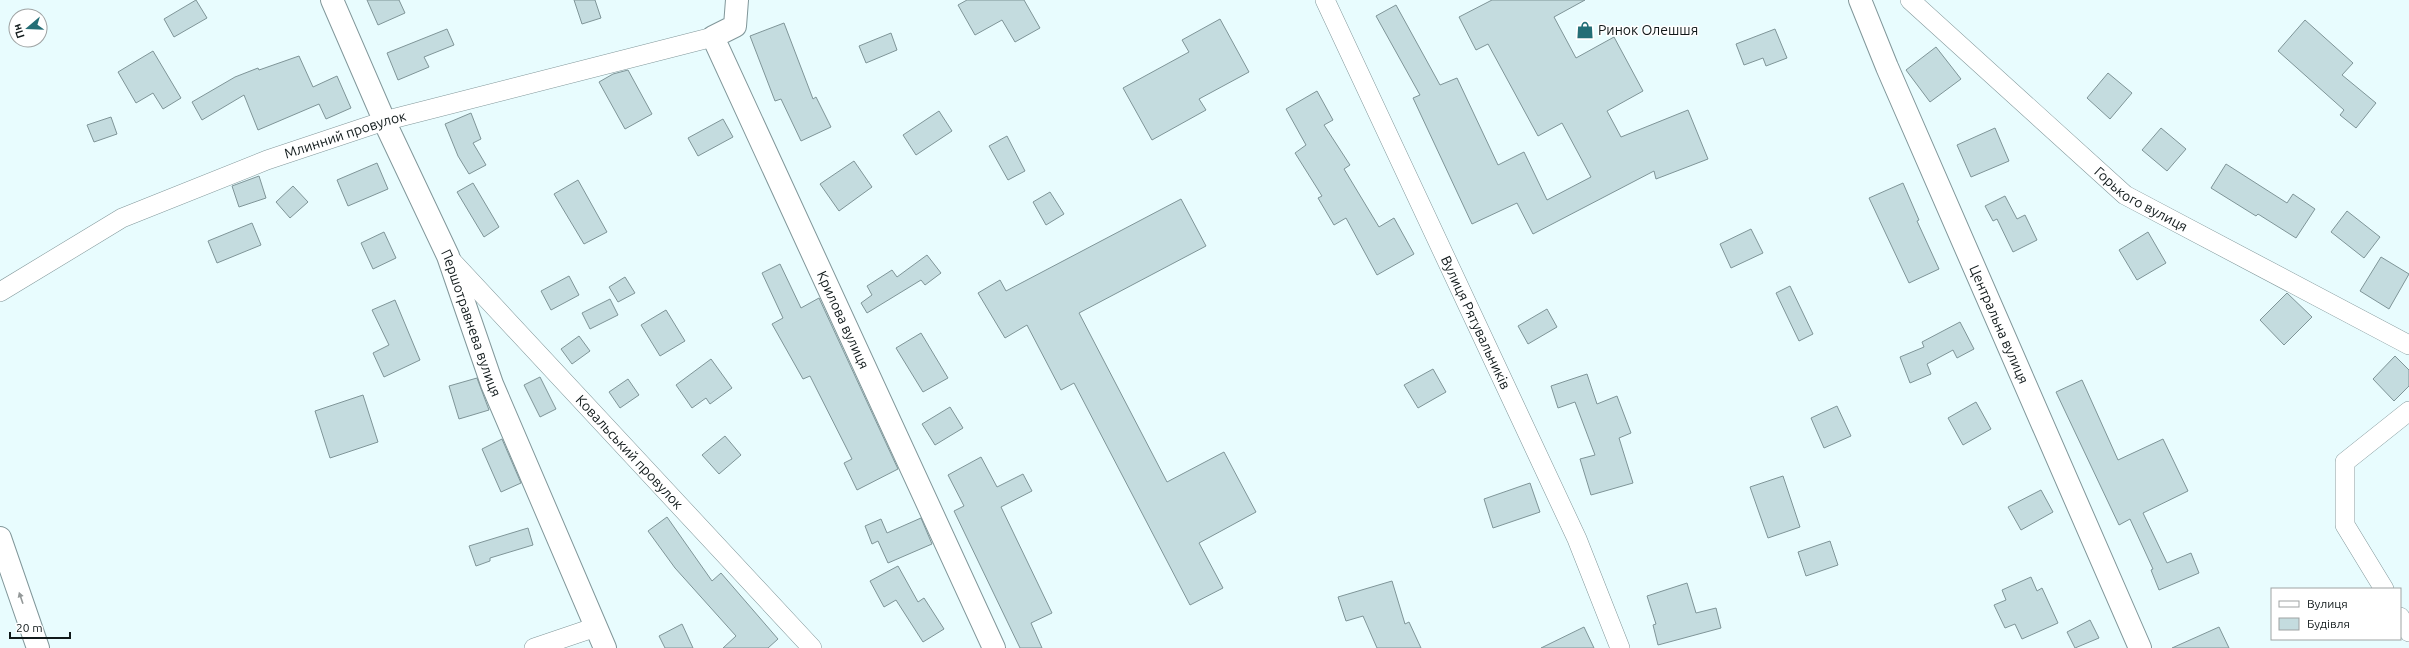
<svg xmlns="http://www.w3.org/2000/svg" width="2409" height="648" font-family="Ubuntu,sans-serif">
<rect width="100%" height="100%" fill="#e8fcfe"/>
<g fill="#c4dcdf" stroke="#7f9598">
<polygon points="196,0 207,18 174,37 164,19"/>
<polygon points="367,0 399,0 405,13 378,25"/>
<polygon points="574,0 595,0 601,18 582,24"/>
<polygon points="967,0 1024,0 1040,28 1015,42 1002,20 975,35 958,5"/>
<polygon points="1492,0 1585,0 1554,17 1576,58 1614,37 1643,91 1607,111 1621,137 1688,110 1708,159 1656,179 1654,171 1533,234 1517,203 1472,224 1413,98 1420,95 1376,16 1396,5 1440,85 1457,78 1498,165 1524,152 1547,200 1591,177 1562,123 1538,136 1488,44 1476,50 1459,17"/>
<polygon points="1220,19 1249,72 1199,99 1206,110 1152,140 1123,88 1189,52 1182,40"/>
<polygon points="2305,20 2353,63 2342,75 2376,103 2356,128 2340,115 2344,110 2278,51"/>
<polygon points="784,23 813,99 816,97 831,127 801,141 781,99 775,101 750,36"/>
<polygon points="447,29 454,45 424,57 429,67 398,80 387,53"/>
<polygon points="1775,29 1787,58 1766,66 1763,58 1744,65 1736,44"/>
<polygon points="891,33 897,50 866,63 859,46"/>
<polygon points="1936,47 1961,79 1930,102 1906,70"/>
<polygon points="153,51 181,98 163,109 153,93 136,103 118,72"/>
<polygon points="299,56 313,87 337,76 351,108 326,119 319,104 258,130 244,95 202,120 192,102 235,77 258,68 259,70"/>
<polygon points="628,70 652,114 625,129 599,82 613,74"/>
<polygon points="2108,73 2132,93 2110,119 2087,98"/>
<polygon points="1317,91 1333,120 1324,125 1350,165 1344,169 1379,227 1394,218 1414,254 1377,275 1346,218 1334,225 1318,198 1322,196 1295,153 1306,145 1286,109"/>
<polygon points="939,111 952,131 916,155 903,135"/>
<polygon points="471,113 481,139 473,143 486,165 469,174 458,156 445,124"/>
<polygon points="111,117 117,134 94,142 87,125"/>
<polygon points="723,119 733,137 698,156 688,138"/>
<polygon points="1995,128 2009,161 1971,177 1957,145"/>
<polygon points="2161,128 2186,149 2167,171 2142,150"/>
<polygon points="1007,136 1025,171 1008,180 989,146"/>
<polygon points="854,161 872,187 839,211 820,184"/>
<polygon points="377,163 388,189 348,206 337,180"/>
<polygon points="2226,164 2287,203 2293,194 2315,209 2296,238 2258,214 2256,216 2211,188"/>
<polygon points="259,176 266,198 239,207 232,186"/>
<polygon points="578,180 607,232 584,244 554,194"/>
<polygon points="473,183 499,227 484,237 457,192"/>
<polygon points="1903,183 1919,220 1917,221 1939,269 1909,283 1869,198"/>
<polygon points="293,186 308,202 290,218 276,202"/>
<polygon points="1050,192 1064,214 1046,225 1033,202"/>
<polygon points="2005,196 2017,219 2025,215 2037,240 2013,252 1997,219 1993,221 1985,206"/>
<polygon points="1181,199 1206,246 1079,313 1167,482 1224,452 1256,512 1199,543 1223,588 1190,605 1074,383 1061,390 1027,325 1005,338 978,293 1000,280 1006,291"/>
<polygon points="2347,211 2380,237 2364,258 2331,232"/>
<polygon points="252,223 261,245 217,263 208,241"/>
<polygon points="1751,229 1763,253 1731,268 1720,244"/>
<polygon points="384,232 396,258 373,269 361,243"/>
<polygon points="2148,232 2166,263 2137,280 2119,250"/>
<polygon points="927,255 941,273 925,285 921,280 867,313 861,303 872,295 867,286 892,270 897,277"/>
<polygon points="2381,257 2409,274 2389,309 2360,291"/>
<polygon points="780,264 801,308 819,298 898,469 857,490 844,463 852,459 810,376 803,379 772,324 783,318 762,273"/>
<polygon points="569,276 579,295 551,310 541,291"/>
<polygon points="625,277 635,293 618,302 609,287"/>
<polygon points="1790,286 1813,334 1799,341 1776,293"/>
<polygon points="2287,293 2312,317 2284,345 2260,320"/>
<polygon points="610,299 618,315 590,329 582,313"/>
<polygon points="395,300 420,360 384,377 373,353 389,345 372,310"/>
<polygon points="1547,309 1557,327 1528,344 1518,326"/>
<polygon points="666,310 685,341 660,356 641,325"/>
<polygon points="1960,322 1974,349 1957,358 1953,350 1927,364 1931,374 1910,383 1900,357 1924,347 1922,342"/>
<polygon points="921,333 948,378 923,392 896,348"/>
<polygon points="579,336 590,351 572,364 561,349"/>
<polygon points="2395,356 2409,370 2409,386 2394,401 2373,379"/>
<polygon points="711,359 732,388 710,404 706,398 692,408 676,385"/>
<polygon points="1433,369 1446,392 1418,408 1404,385"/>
<polygon points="1587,374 1597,404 1617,396 1631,433 1619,438 1633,483 1591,495 1580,459 1595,455 1575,402 1558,408 1551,386"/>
<polygon points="540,377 556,409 540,417 524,385"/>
<polygon points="477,378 489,410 459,419 449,386"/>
<polygon points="628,379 639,395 620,408 609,392"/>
<polygon points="2082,380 2118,460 2163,439 2188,491 2143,513 2167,563 2191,553 2199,573 2159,590 2151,570 2153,569 2130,519 2119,525 2056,392"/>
<polygon points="363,395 378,442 330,458 315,411"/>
<polygon points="1976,402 1991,429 1963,445 1948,418"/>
<polygon points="1837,406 1851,436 1824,448 1811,418"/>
<polygon points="950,407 963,428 935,445 922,424"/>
<polygon points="725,436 741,455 719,474 702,455"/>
<polygon points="502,439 521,483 501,492 482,449"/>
<polygon points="981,457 997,487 1023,474 1032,491 1001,507 1052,613 1031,623 1042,648 1020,648 954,511 964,506 948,475"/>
<polygon points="1783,476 1800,527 1768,538 1750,487"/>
<polygon points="1530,483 1540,512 1493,528 1484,499"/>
<polygon points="2041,490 2053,512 2021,530 2008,507"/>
<polygon points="667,517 712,581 721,573 778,639 768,648 723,648 736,636 675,568 648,531"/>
<polygon points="921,518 932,544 888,563 878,541 872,544 865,526 881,519 887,533"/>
<polygon points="528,528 533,545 490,558 490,561 476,566 469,546"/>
<polygon points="1830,541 1838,565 1806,576 1798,552"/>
<polygon points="898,566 918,602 924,598 944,629 923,642 896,600 884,607 870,581"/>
<polygon points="2031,577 2037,591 2042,588 2058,623 2022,639 2015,624 2005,628 1994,605 2006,600 2002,590"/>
<polygon points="1392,581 1405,624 1409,622 1421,648 1377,648 1363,616 1346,621 1338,597"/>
<polygon points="1687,583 1696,613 1716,608 1721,628 1658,645 1653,625 1656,624 1647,596"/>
<polygon points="2090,620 2099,638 2075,648 2067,632"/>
<polygon points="682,624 693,648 665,648 659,636"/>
<polygon points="1584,627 1594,648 1541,648"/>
<polygon points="2219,627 2229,648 2172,648"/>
</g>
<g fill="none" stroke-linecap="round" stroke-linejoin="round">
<g stroke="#81979a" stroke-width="20">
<g id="minor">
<path id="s1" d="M 1325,0 L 1577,539 L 1620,648"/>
<path id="s2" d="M 1910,0 L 2125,195 L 2409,345"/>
<path id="s3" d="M 449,258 L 812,648"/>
<path id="s4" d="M 0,292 L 122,218 L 267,160 L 384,121 L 713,37"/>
<polyline points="2384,589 2345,525 2345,462 2409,411"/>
<polyline points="2400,617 2409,632"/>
<polyline points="534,648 596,627"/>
</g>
</g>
<g stroke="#81979a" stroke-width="24">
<g id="tertiary">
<path id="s5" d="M 332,0 L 387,127 L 448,256 L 492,384 L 605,648"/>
<path id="s6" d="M 737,0 L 735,26 L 713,37 L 994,648"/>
<path id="s7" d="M 1860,0 L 1887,67 L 2140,648"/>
</g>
</g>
<g stroke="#81979a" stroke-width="24">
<polyline id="trunk" points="0,538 38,648"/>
</g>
<use href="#minor" stroke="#fff" stroke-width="19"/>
<use href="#tertiary" stroke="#fff" stroke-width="22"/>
<use href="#trunk" stroke="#fff" stroke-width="22"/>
</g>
<defs><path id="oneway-solid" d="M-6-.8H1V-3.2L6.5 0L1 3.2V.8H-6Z"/></defs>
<use fill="#939898" href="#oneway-solid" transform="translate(21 598) rotate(-109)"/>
<defs>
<g id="shop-bare" transform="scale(1.38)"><path d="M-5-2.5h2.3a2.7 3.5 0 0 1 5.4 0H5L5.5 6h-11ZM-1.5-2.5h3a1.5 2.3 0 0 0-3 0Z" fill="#246e76" stroke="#fff" stroke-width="2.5" paint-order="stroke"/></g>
</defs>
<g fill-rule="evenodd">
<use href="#shop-bare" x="1585" y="30"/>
</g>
<g text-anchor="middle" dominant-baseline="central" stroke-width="3" stroke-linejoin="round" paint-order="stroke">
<g font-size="14" fill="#10191a" stroke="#fff" text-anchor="start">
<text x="1598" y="30">Ринок Олешшя</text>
</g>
<g font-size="14" fill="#10191a" stroke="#fff">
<text stroke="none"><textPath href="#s4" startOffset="381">Млинний провулок</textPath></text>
<text stroke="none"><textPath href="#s2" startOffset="306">Горького вулиця</textPath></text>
<text stroke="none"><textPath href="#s6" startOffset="362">Крилова вулиця</textPath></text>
<text stroke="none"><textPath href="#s1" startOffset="356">Вулиця Рятувальників</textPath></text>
<text stroke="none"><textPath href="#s5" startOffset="352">Першотравнева вулиця</textPath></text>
<text stroke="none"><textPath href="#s7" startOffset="353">Центральна вулиця</textPath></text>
<text stroke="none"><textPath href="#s3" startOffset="265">Ковальський провулок</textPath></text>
</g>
</g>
<rect x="2271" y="588" width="130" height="52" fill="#ffffff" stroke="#9fa3a3"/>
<rect x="2279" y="601" width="20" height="6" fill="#ffffff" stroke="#9fa3a3"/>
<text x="2307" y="608" font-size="12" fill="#10191a">Вулиця</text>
<rect x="2279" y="618" width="20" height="12" fill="#c4dcdf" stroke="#9fa3a3"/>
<text x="2307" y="628" font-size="12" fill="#10191a">Будівля</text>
<g transform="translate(28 28) rotate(251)"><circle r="19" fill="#ffffff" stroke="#9fa3a3"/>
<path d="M0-3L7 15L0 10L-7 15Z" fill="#246e76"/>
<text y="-6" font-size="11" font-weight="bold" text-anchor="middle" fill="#10191a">Пн</text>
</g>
<path d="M10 632v6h60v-6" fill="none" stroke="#10191a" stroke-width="2"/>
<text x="16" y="632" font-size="12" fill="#10191a" stroke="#ffffff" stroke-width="3" paint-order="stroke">20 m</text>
</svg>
